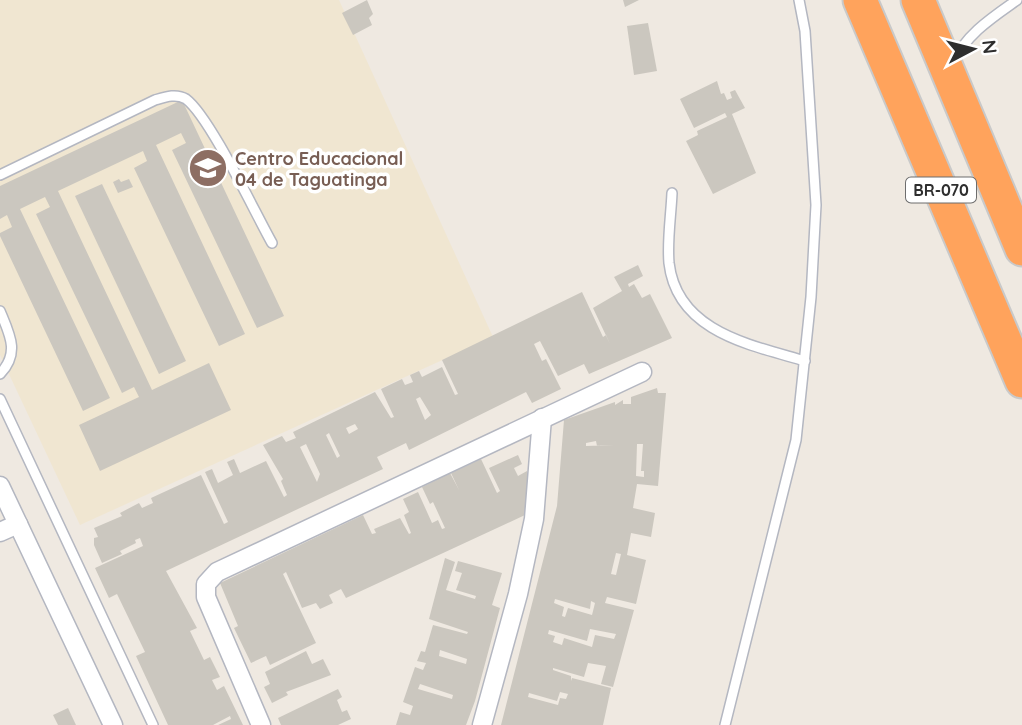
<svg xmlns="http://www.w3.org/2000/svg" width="1022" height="725" font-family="Quicksand,sans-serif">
<rect width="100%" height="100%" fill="#efe9e1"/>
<polygon fill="#f0e6d1" points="0,0 339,0 493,337 80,525 0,355"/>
<g fill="#cbc7bf" fill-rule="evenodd">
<polygon points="367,0 373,14 369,18 372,25 353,35 342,13"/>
<polygon points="623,0 639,0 625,7"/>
<polygon points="648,23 657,71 634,75 627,26"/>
<polygon points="717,81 721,94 724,93 727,100 732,98 730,92 735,90 745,108 732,114 756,173 713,194 686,141 698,135 697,131 727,117 725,113 694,128 680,99"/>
<polygon points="182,100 284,316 257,328 172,150 186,143 181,133 156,145 245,334 219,346 134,168 147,161 143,151 58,191 152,390 209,363 231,410 100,471 79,425 139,397 134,387 122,393 36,214 50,207 45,197 20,209 110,398 83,411 0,236 0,233 12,227 7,215 0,219 0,186"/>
<polygon points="119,179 121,182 129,179 133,187 118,193 113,182"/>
<polygon points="102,184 186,361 159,374 75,196"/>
<path d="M 638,265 L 643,276 L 628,284 L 629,287 L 634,284 L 642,298 L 650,294 L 672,338 L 589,374 L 584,364 L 558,376 L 540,341 L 534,344 L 542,361 L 546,359 L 561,389 L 532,403 L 526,392 L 409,450 L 406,443 L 377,457 L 383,469 L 166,571 L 197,628 L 190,631 L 204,660 L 210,657 L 220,677 L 212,680 L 217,690 L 224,686 L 243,725 L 218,725 L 231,719 L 230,716 L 213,725 L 168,725 L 136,656 L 145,652 L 117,594 L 109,598 L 95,568 L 143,546 L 140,538 L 135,540 L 136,543 L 120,551 L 122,554 L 102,563 L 94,545 L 94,538 L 98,537 L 94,528 L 122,516 L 120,513 L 139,503 L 142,508 L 153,503 L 151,498 L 201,475 L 224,524 L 228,522 L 205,472 L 212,469 L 218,483 L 233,475 L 227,462 L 234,459 L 240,473 L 266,461 L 284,497 L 287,495 L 281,481 L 283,479 L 263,445 L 282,436 L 286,442 L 296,438 L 293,432 L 375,392 L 391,418 L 394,417 L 381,389 L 402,379 L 405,385 L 413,382 L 410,375 L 419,371 L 422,377 L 442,367 L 455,395 L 458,394 L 442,360 L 582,292 L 603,337 L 606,335 L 610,344 L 593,308 L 622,291 L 614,277 ZM 420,397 L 431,415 L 425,420 L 416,399 ZM 355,424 L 358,429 L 349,434 L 346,428 ZM 329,433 L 340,456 L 337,458 L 326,435 ZM 306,444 L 320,474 L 317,482 L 300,447 Z"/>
<path d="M 657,388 L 658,393 L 666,393 L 658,486 L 637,484 L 633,508 L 655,513 L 651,537 L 631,533 L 627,555 L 646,560 L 636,604 L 607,597 L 605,603 L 634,610 L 613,687 L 601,684 L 606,666 L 588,663 L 584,677 L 553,668 L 553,670 L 571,676 L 571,681 L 572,678 L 611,688 L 603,725 L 501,725 L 557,506 L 564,420 L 615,402 L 615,405 L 623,400 L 623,404 L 631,404 L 631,397 ZM 596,441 L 597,446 L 615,445 L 586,446 L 586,443 ZM 637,444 L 643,444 L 641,471 L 644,471 L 644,477 L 636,476 ZM 616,553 L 621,554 L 616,575 L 611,574 ZM 555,599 L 590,609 L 591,601 L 595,603 L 592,615 L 568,608 L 565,617 L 562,616 L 564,607 L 554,603 ZM 590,629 L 616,634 L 614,639 L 595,635 L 592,647 L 564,638 L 562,645 L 553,642 L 555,636 L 548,634 L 549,630 L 587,641 ZM 560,692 L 568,694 L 566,699 L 560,698 L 558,705 L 528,697 L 529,693 L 557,701 Z"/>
<polygon points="518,455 522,464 514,468 518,476 527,471 528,475 525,515 346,598 341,589 329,595 333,603 320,609 316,603 302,608 286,572 283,574 316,643 270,665 266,656 251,663 234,628 238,626 220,583 363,515 372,534 376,533 374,529 400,518 409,534 411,533 404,515 409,512 403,499 418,492 432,523 438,520 442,529 445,528 433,502 430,504 422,487 450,473 459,490 451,473 481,459 497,493 500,491 489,468"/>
<path d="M 445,558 L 455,562 L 446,590 L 475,599 L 476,596 L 456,590 L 462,573 L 455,571 L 458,561 L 502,573 L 492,605 L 500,608 L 475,701 L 466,725 L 396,725 L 400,712 L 410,715 L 413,706 L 403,702 L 415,667 L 423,670 L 426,663 L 417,661 L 421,651 L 425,652 L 433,625 L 467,634 L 468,632 L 429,619 ZM 440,650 L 467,659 L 466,664 L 439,656 ZM 420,684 L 453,695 L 452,699 L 418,689 Z"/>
<polygon points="306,651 312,664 323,659 331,675 286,692 288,695 272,703 264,687 270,684 265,672"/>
<polygon points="338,689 342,697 337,700 342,712 347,710 351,719 338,725 281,725 278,718"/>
<polygon points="68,708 76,725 58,725 53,715"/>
</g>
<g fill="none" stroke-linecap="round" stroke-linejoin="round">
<g stroke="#b4b7c1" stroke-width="12">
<g id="service">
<path d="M 953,63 C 966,34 993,17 1017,0"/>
<path d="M 0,175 L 155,100 C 165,97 176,93 186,99 C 210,117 255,213 272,243"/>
<path d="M 672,193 C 671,216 667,240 669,263 C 677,332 751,345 805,361"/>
<path d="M 0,311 C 10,335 20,353 0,374"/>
<polyline points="0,399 153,725"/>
<polyline points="725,725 796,440 811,297 816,205 805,31 799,0"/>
</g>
</g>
<g stroke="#b4b7c1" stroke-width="21">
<g id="minor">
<polyline points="0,486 113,725"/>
<polyline points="0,532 18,524"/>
<polyline points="261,725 206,597 206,584 217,572 642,372"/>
<polyline points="482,725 518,594 534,519 542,418"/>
</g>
</g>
<g stroke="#c9c9c9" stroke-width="37">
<g id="motorway">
<polyline points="860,0 1022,381"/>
<polyline points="918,0 1022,249"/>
</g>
</g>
<use href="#service" stroke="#fff" stroke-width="9"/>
<use href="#minor" stroke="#fff" stroke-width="18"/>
<use href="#motorway" stroke="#ffa35c" stroke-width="33"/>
</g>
<defs>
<g id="school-disc" transform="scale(2.0125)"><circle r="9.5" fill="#8d6e63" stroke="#fff"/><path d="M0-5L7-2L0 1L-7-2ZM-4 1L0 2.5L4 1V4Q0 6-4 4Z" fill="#fff"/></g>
</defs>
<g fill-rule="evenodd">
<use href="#school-disc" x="208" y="168"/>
</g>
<g text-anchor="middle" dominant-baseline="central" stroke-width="7" stroke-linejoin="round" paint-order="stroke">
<rect fill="#fff" stroke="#6d6d6d" stroke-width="2" x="906" y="177.5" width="70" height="25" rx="5"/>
<g font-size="16" font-weight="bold" fill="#2e2e2e">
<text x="941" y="190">BR-070</text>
</g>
<g font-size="18" font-weight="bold" fill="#785e54" stroke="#fff" text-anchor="start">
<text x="235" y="158">Centro Educacional<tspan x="235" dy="21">04 de Taguatinga</tspan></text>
</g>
</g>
<g transform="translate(973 49) rotate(83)" stroke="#ffffff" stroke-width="5" paint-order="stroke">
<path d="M0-5L12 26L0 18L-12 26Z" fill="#2e2e2e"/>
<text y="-10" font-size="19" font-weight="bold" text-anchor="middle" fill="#2e2e2e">N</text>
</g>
</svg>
